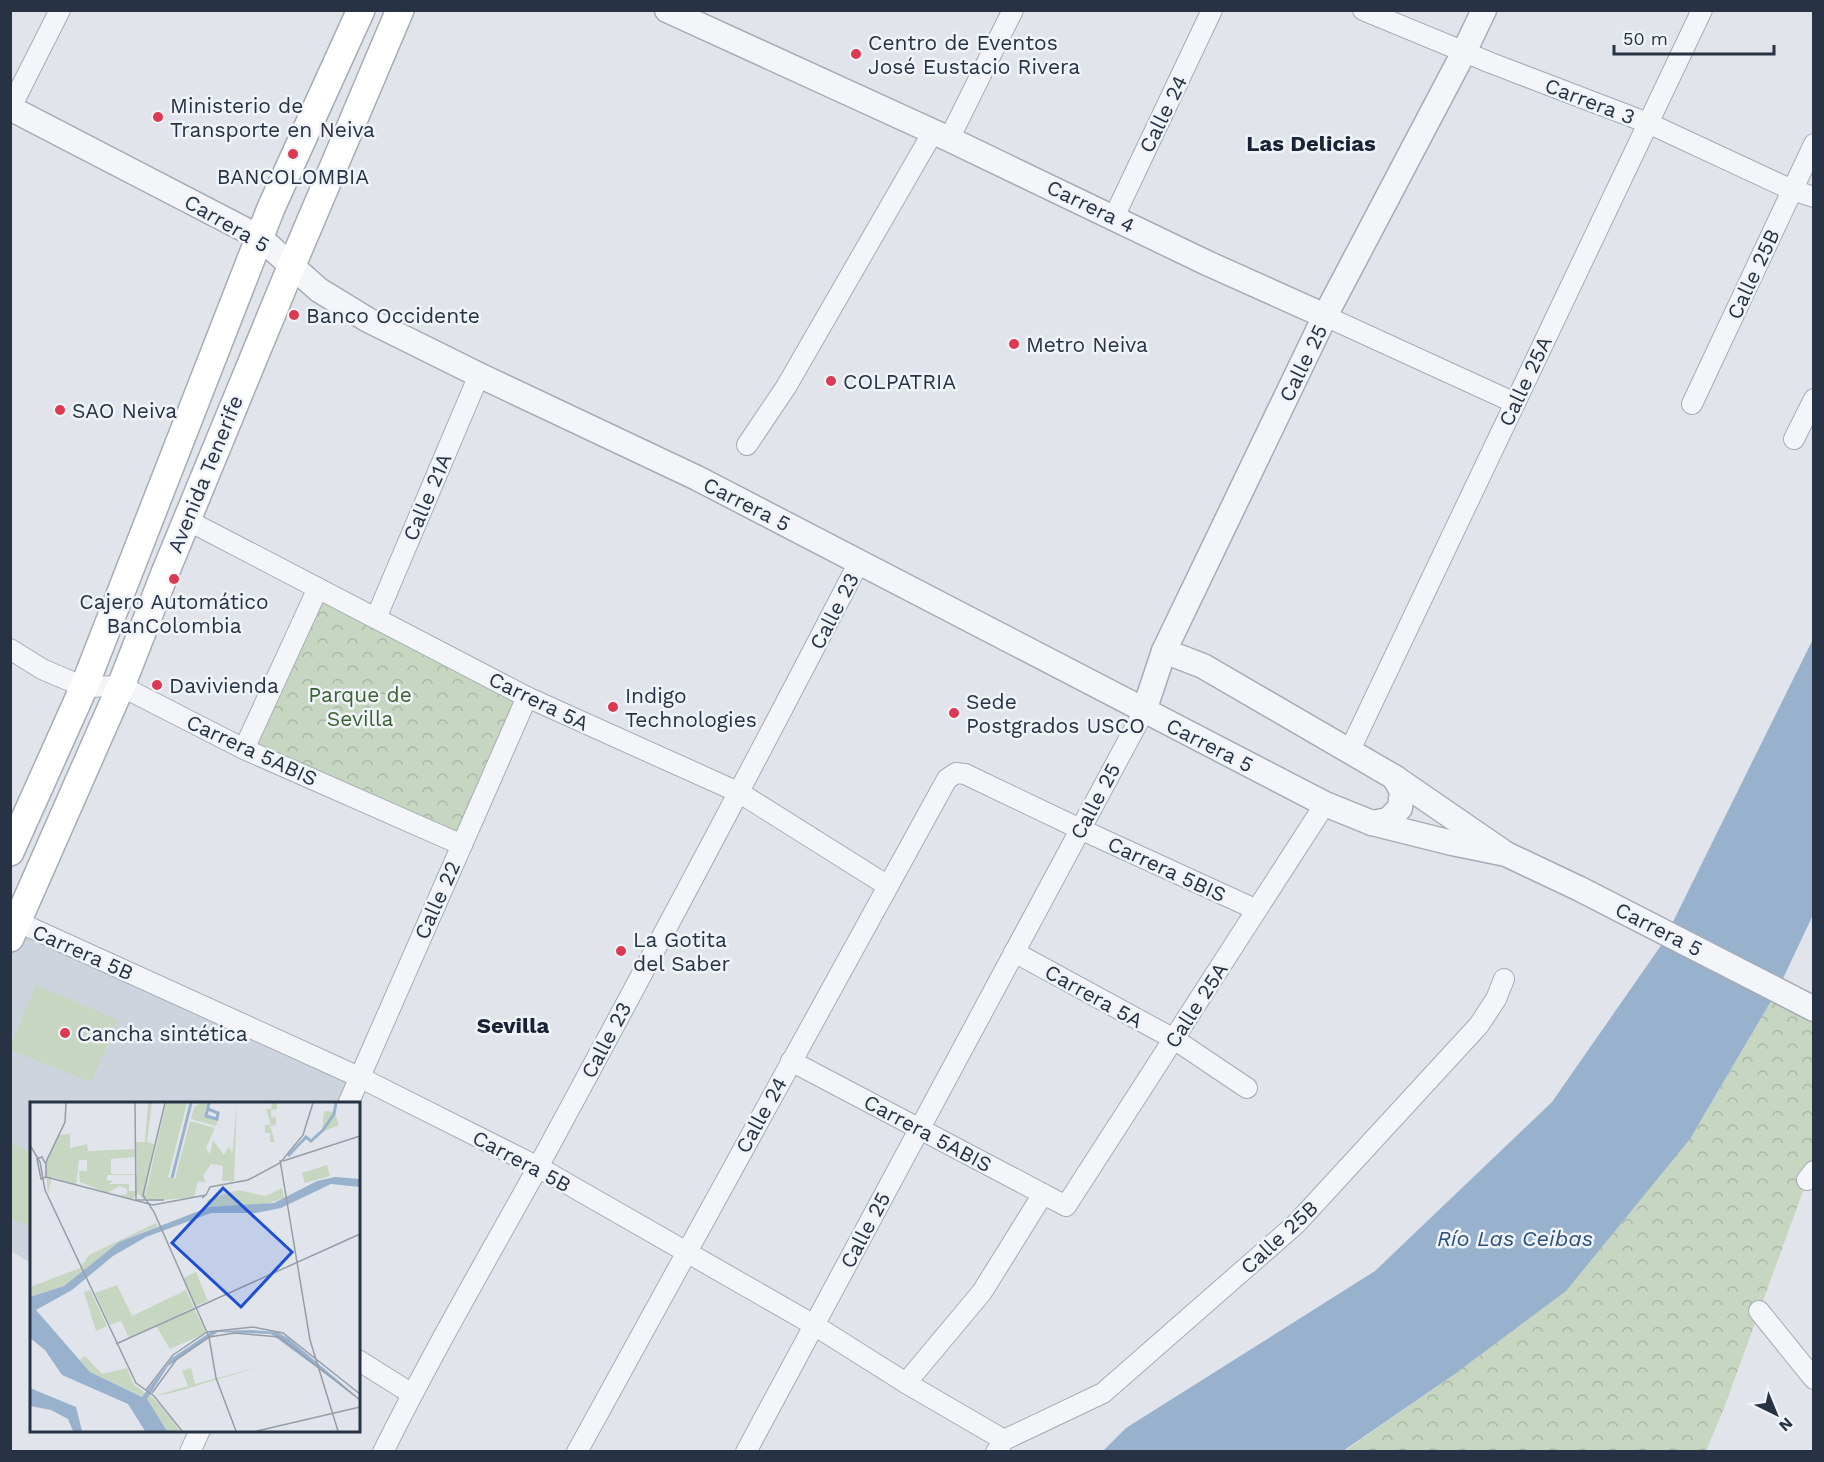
<svg xmlns="http://www.w3.org/2000/svg" width="1824" height="1462" font-family="'Work Sans',sans-serif">
<defs>
<pattern id="park-crowns" width="20" height="18" patternUnits="userSpaceOnUse" patternTransform="scale(1.5)"><rect width="20" height="18" fill="#c6d6c1"/><path d="M2 6a3 3 0 1 1 6 0M12 15a3 3 0 1 1 6 0" fill="none" stroke="#aab8a7"/></pattern>
</defs>
<rect width="100%" height="100%" fill="#e1e5eb"/>
<polygon fill="#ced4dd" points="18,922 359,1077 348,1103 32,1104 31,1263 11,1251 10,939"/>
<g fill="url(#park-crowns)">
<polygon points="318,588 527,697 462,845 244,749"/>
<polygon points="1777,991 1813,1009 1813,1171 1807,1180 1724,1408 1706,1451 1343,1452 1452,1376 1702,1119"/>
</g>
<g fill="#c6d6c1">
<polygon points="36,985 119,1020 91,1082 11,1050 11,1045"/>
<polygon points="10,1143 31,1152 31,1227 11,1219"/>
</g>
<polygon fill="#98b2ce" points="1813,639 1813,915 1777,991 1690,1139 1566,1291 1452,1376 1343,1451 1102,1452 1126,1428 1375,1271 1552,1102 1662,944"/>
<g fill="none" stroke-linecap="round" stroke-linejoin="round">
<g stroke="#a5acb6" stroke-width="22">
<g id="minor">
<polyline points="1363,10 1491,63 1648,123 1792,190 1814,197"/>
<polyline points="10,109 60,10"/>
<polyline points="949,139 1013,10"/>
<polyline points="1114,217 1212,10"/>
<polyline points="1325,316 1515,403"/>
<polyline points="1692,404 1814,144"/>
<polyline points="1794,439 1814,399"/>
<polyline points="747,445 786,387 933,132"/>
<polyline points="187,520 527,697 740,793 888,886"/>
<polyline points="376,618 479,375"/>
<polyline points="10,649 42,669 84,687 121,686 244,749 462,845"/>
<polyline points="244,749 318,588"/>
<polyline points="1349,752 1702,10"/>
<polyline points="18,922 359,1077 538,1167 814,1325 906,1383 1004,1440"/>
<polyline points="1014,952 1174,1039 1247,1088"/>
<polyline points="791,1061 1066,1206 1325,804"/>
<polyline points="348,1104 527,697"/>
<polyline points="1807,1180 1814,1171"/>
<polyline points="1759,1311 1814,1379"/>
<polyline points="358,1360 412,1394"/>
<polyline points="906,1383 982,1292 1043,1194"/>
<polyline points="190,1452 200,1430"/>
<path d="M 383,1452 C 431,1355 486,1261 538,1167 C 647,966 754,765 859,562"/>
<polyline points="577,1452 947,779 956,773 965,774 1080,829 1257,910"/>
<polyline points="746,1452 1144,711"/>
<polyline points="996,1452 1004,1440 1103,1393 1296,1224 1479,1025 1496,999 1504,979"/>
</g>
</g>
<g stroke="#a5acb6" stroke-width="27">
<g id="tertiary">
<polyline points="667,10 949,139 1207,263 1325,316"/>
<polyline points="10,108 259,237 319,290 368,320 479,375 697,478 1325,804 1372,823 1452,843 1506,854"/>
<polyline points="1164,651 1203,666 1394,777 1506,854 1580,889 1814,1009"/>
<polyline points="1144,711 1164,651 1325,316 1464,52 1484,10"/>
<polyline points="1372,823 1388,820 1400,808 1402,791 1394,777"/>
</g>
</g>
<g stroke="#a5acb6" stroke-width="30">
<g id="secondary">
<polyline points="10,852 84,687 271,208 361,10"/>
<polyline points="10,938 121,686 165,573 292,265 400,10"/>
</g>
</g>
<use href="#minor" stroke="#f4f5f9" stroke-width="20"/>
<use href="#tertiary" stroke="#f4f5f9" stroke-width="24"/>
<use href="#secondary" stroke="#fff" stroke-width="27"/>
</g>
<g fill="#dc3a52" stroke="#f0f4f8" stroke-width="2">
<circle cx="856" cy="54" r="6"/>
<circle cx="158" cy="117" r="6"/>
<circle cx="293" cy="154" r="6"/>
<circle cx="294" cy="315" r="6"/>
<circle cx="1014" cy="344" r="6"/>
<circle cx="831" cy="381" r="6"/>
<circle cx="60" cy="410" r="6"/>
<circle cx="174" cy="579" r="6"/>
<circle cx="157" cy="685" r="6"/>
<circle cx="613" cy="707" r="6"/>
<circle cx="954" cy="713" r="6"/>
<circle cx="621" cy="951" r="6"/>
<circle cx="65" cy="1033" r="6"/>
</g>
<g text-anchor="middle" dominant-baseline="central" stroke-width="5" stroke-linejoin="round" paint-order="stroke">
<g font-size="21" fill="#273244" stroke="#f0f4f8" text-anchor="start">
<text x="868" y="42">Centro de Eventos<tspan x="868" dy="24">José Eustacio Rivera</tspan></text>
<text x="170" y="105">Ministerio de<tspan x="170" dy="24">Transporte en Neiva</tspan></text>
<text x="293" y="176" text-anchor="middle">BANCOLOMBIA</text>
<text x="306" y="315">Banco Occidente</text>
<text x="1026" y="344">Metro Neiva</text>
<text x="843" y="381">COLPATRIA</text>
<text x="72" y="410">SAO Neiva</text>
<text x="174" y="601" text-anchor="middle">Cajero Automático<tspan x="174" dy="24">BanColombia</tspan></text>
<text x="169" y="685">Davivienda</text>
<text x="625" y="695">Indigo<tspan x="625" dy="24">Technologies</tspan></text>
<text x="966" y="701">Sede<tspan x="966" dy="24">Postgrados USCO</tspan></text>
<text x="633" y="939">La Gotita<tspan x="633" dy="24">del Saber</tspan></text>
<text x="77" y="1033">Cancha sintética</text>
</g>
<g font-size="21" fill="#273244" stroke="#f0f4f8">
<text transform="translate(1590 101) rotate(21)">Carrera 3</text>
<text transform="translate(1163 114) rotate(-64)">Calle 24</text>
<text transform="translate(1091 206) rotate(26)">Carrera 4</text>
<text transform="translate(227 223) rotate(30)">Carrera 5</text>
<text transform="translate(1753 274) rotate(-65)">Calle 25B</text>
<text transform="translate(1303 363) rotate(-64)">Calle 25</text>
<text transform="translate(1525 381) rotate(-65)">Calle 25A</text>
<text transform="translate(205 474) rotate(-68)">Avenida Tenerife</text>
<text transform="translate(427 497) rotate(-67)">Calle 21A</text>
<text transform="translate(747 504) rotate(27)">Carrera 5</text>
<text transform="translate(834 611) rotate(-63)">Calle 23</text>
<text transform="translate(539 701) rotate(26)">Carrera 5A</text>
<text transform="translate(1210 745) rotate(27)">Carrera 5</text>
<text transform="translate(252 750) rotate(25)">Carrera 5ABIS</text>
<text transform="translate(1095 801) rotate(-62)">Calle 25</text>
<text transform="translate(1167 869) rotate(25)">Carrera 5BIS</text>
<text transform="translate(437 900) rotate(-66)">Calle 22</text>
<text transform="translate(1659 929) rotate(27)">Carrera 5</text>
<text transform="translate(83 952) rotate(24)">Carrera 5B</text>
<text transform="translate(1094 996) rotate(29)">Carrera 5A</text>
<text transform="translate(1196 1005) rotate(-57)">Calle 25A</text>
<text transform="translate(606 1040) rotate(-62)">Calle 23</text>
<text transform="translate(761 1115) rotate(-61)">Calle 24</text>
<text transform="translate(928 1133) rotate(28)">Carrera 5ABIS</text>
<text transform="translate(522 1161) rotate(28)">Carrera 5B</text>
<text transform="translate(865 1230) rotate(-62)">Calle 25</text>
<text transform="translate(1279 1237) rotate(-43)">Calle 25B</text>
</g>
<g font-size="21" fill="#3c6133" stroke="#f0f4f8">
<text x="360" y="694">Parque de<tspan x="360" dy="24">Sevilla</tspan></text>
</g>
<g font-size="22" font-weight="bold" fill="#192335" stroke="#f0f4f8">
<text x="1311" y="143">Las Delicias</text>
<text x="513" y="1025">Sevilla</text>
</g>
<g font-size="22" font-style="italic" fill="#2d507c" stroke="#f0f4f8">
<text x="1515" y="1238">Río Las Ceibas</text>
</g>
</g>
<g transform="translate(30 1102)">
<rect width="330" height="330" fill="#e1e5eb"/>
<path d="M 136,1 L 157,1 L 138,75 L 145,77 L 160,19 L 185,26 L 176,46 L 180,52 L 183,38 L 194,53 L 198,46 L 201,47 L 202,55 L 207,1 L 204,79 L 192,79 L 193,64 L 181,62 L 173,74 L 176,81 L 168,79 L 164,95 L 122,99 L 115,95 ZM 171,1 L 177,1 L 174,15 L 188,18 L 186,24 L 161,17 L 164,5 Z" fill="#c6d6c1"/>
<path d="M 164,206 L 176,231 L 140,247 L 126,224 Z" fill="#c6d6c1"/>
<path d="M 118,1 L 122,1 L 117,40 L 124,42 L 114,98 L 108,91 L 101,98 L 90,93 L 97,92 L 97,87 L 90,84 L 77,91 L 50,80 L 49,69 L 57,69 L 57,58 L 49,58 L 46,83 L 22,75 L 18,92 L 15,61 L 28,33 L 40,32 L 40,46 L 57,42 L 58,49 L 104,47 L 105,55 L 81,57 L 81,72 L 107,72 L 106,40 L 115,40 ZM 78,73 L 105,73 L 105,89 L 99,89 L 99,82 L 79,82 L 83,79 L 76,78 ZM 242,1 L 247,1 L 247,7 L 241,8 L 241,15 L 246,16 L 246,23 L 240,24 L 245,40 L 240,40 L 240,31 L 235,31 L 235,23 L 241,23 L 236,7 L 241,7 ZM 294,9 L 305,10 L 309,23 L 292,30 ZM 297,63 L 300,74 L 275,81 L 272,71 ZM 252,86 L 254,96 L 233,103 L 179,105 L 177,98 L 208,88 L 236,94 ZM 126,121 L 128,124 L 89,140 L 34,184 L 0,195 L 0,185 L 50,166 L 59,153 ZM 166,170 L 178,199 L 165,204 L 153,176 ZM 87,183 L 102,214 L 156,188 L 164,205 L 99,236 L 91,219 L 80,223 L 65,191 ZM 60,188 L 77,224 L 66,229 L 54,190 ZM 55,254 L 72,272 L 97,266 L 104,283 L 116,291 L 113,295 L 60,270 L 50,258 ZM 236,263 L 142,291 L 124,294 L 158,284 L 152,269 L 161,266 L 165,282 ZM 119,292 L 129,302 L 150,329 L 137,329 L 117,298 Z" fill="#c6d6c1" fill-rule="evenodd"/>
<path d="M 305,75 L 330,77 L 330,85 L 301,82 L 251,106 L 226,111 L 181,111 L 116,135 L 83,154 L 42,188 L 6,208 L 60,270 L 112,295 L 142,256 L 182,229 L 222,228 L 247,230 L 258,236 L 330,297 L 241,232 L 188,230 L 138,264 L 117,297 L 137,329 L 115,329 L 98,302 L 32,273 L 15,248 L 0,236 L 0,195 L 34,184 L 89,140 L 179,105 L 244,101 L 287,79 ZM 0,286 L 46,305 L 52,329 L 43,329 L 38,317 L 21,308 L 0,304 Z" fill="#98b2ce"/>
<path fill="none" stroke="#98b2ce" stroke-width="3" d="M 178,7 L 188,11 L 187,17 L 176,14 L 176,13 L 178,7 L 178,5 L 179,1M 258,54 L 276,35 L 281,39 L 293,28 L 304,12 L 306,1M 142,76 L 161,1"/>
<path fill="none" stroke="#979da8" stroke-width="1.5" d="M 105,1 L 106,97M 135,1 L 113,93 L 124,110 L 179,235 L 186,276 L 206,329M 0,43 L 10,60 L 15,88 L 106,281 L 124,294 L 152,329M 250,58 L 280,238 L 308,329M 253,59 L 330,34M 15,61 L 12,55 L 7,57 L 11,77 L 16,75 L 16,60 L 35,20 L 36,1M 16,75 L 123,103 L 176,93 L 172,96M 176,93 L 180,85 L 218,78 L 250,61 L 273,33 L 283,1M 102,98 L 134,98M 86,242 L 330,132M 116,288 L 143,253 L 177,230 L 223,225 L 253,231 L 330,292M 122,291 L 146,258 L 179,235 L 205,231 L 249,235 L 330,298M 227,329 L 330,305"/>
<path fill="#1d4ed8" fill-opacity="0.15" stroke="#1d4ed8" stroke-width="3" d="M 193,86 L 262,150 L 211,205 L 142,141 Z"/>
<rect width="330" height="330" fill="none" stroke="#273244" stroke-width="3"/>
</g>
<rect width="1824" height="1462" fill="none" stroke="#273244" stroke-width="24"/>
<g transform="translate(1776 1414) rotate(137)" stroke="#f0f4f8" stroke-width="4.5" paint-order="stroke">
<path d="M0-4.5L10 22L0 15L-10 22Z" fill="#273244"/>
<text y="-9" font-size="16" font-weight="bold" text-anchor="middle" fill="#273244">N</text>
</g>
<path d="M1614 45v9h160v-9" fill="none" stroke="#273244" stroke-width="3"/>
<text x="1623" y="45" font-size="18" fill="#273244" stroke="#f0f4f8" stroke-width="4.5" paint-order="stroke">50 m</text>
</svg>
